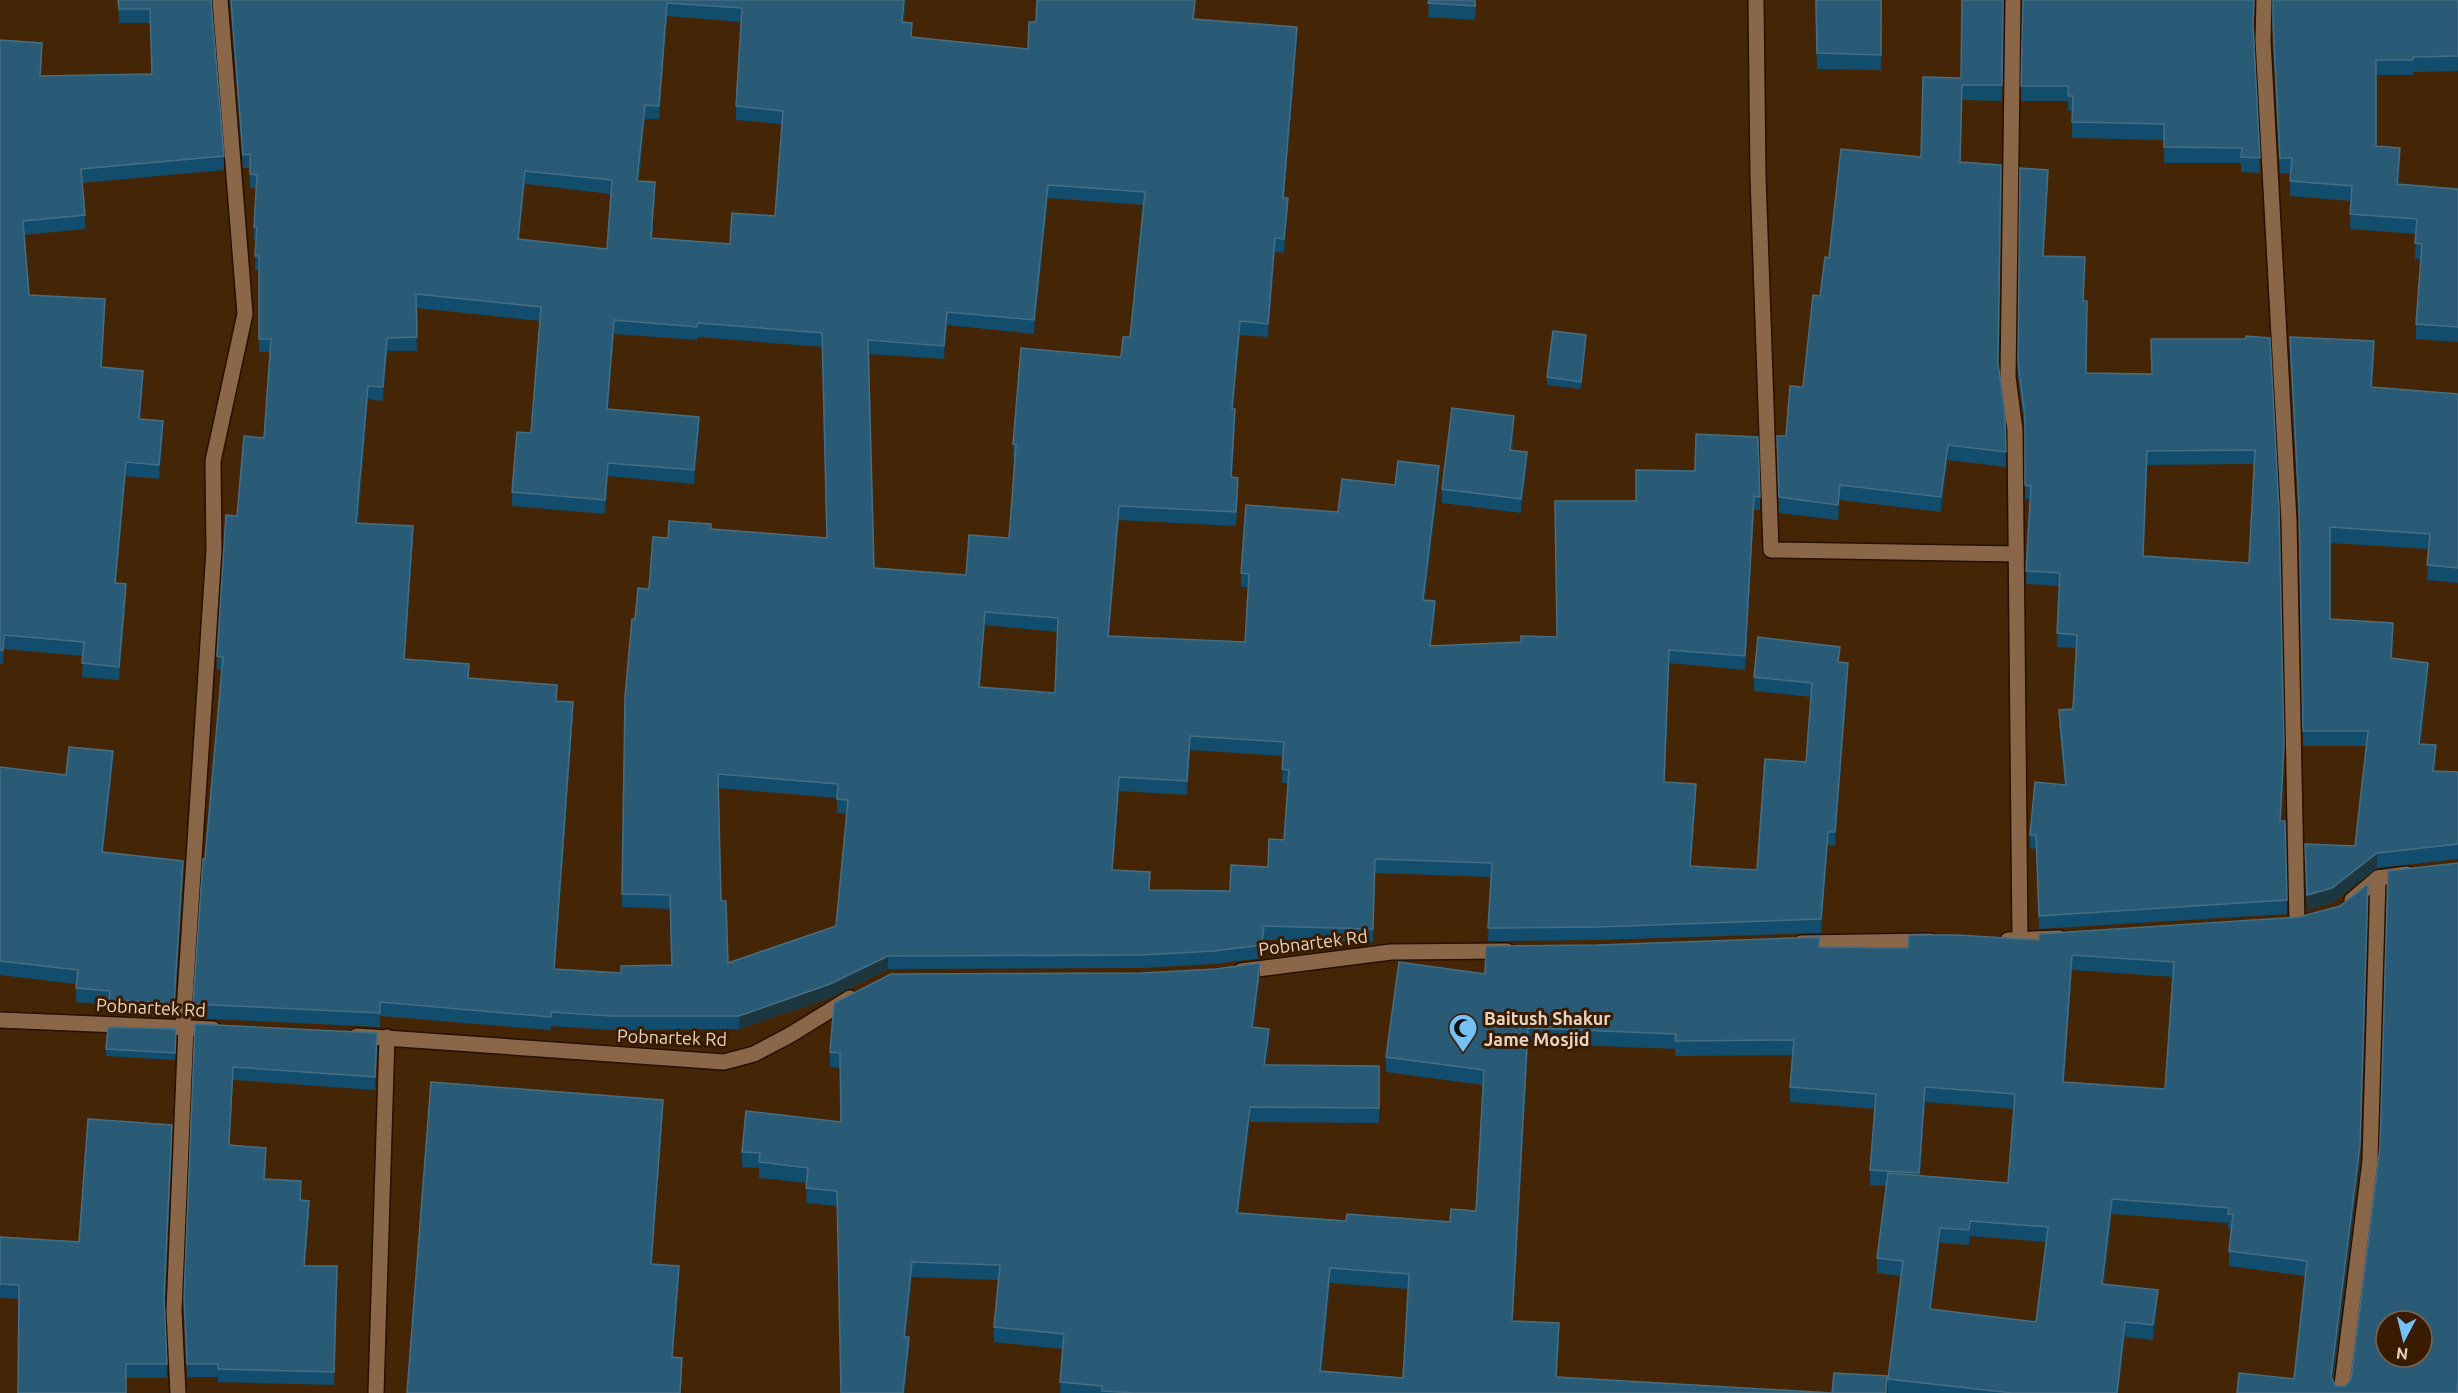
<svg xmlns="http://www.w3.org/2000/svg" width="2458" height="1393" font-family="Ubuntu,sans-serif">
<rect width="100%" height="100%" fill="#442606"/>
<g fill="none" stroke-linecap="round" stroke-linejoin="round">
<g stroke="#261000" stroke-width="18">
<g id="street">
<polyline points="1756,0 1758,176 1771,550 2016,554"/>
<polyline points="2013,0 2008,377 2015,430 2020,939"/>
<polyline points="2264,0 2263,40 2289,521 2297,923"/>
<polyline points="2352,900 2378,878 2407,874"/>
<polyline points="2008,940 2059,938"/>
<polyline points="1801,943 1930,941"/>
<polyline points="1241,971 1391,952 1507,951"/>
<polyline points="0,1020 213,1029"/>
<polyline points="183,1027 214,550 213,461 245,314 220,0"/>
<polyline points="357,1036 724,1062 754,1054 790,1035 850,998"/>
<polyline points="178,1393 174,1311 186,1027"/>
<polyline points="376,1393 387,1037"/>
<polyline points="2341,1393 2370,1161 2378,878"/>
</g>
</g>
<use href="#street" stroke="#8b6749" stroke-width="15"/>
</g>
<g fill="#134d6d" fill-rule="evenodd">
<polygon points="118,0 211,0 224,156 224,170 82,183 85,215 85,229 24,235 29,295 105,313 102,367 143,385 140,419 163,435 159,479 126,476 116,583 126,597 119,680 82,677 83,656 4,649 3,664 0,664 0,40 42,57 41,76 152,74 150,23 119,23"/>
<path d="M 230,0 L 906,0 L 904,22 L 912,37 L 1028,49 L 1036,22 L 1194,19 L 1297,41 L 1284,198 L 1288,212 L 1284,253 L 1275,252 L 1268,337 L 1240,335 L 1233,409 L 1235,423 L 1232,477 L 1238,491 L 1236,526 L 1119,520 L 1109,636 L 1245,642 L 1249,587 L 1241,587 L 1241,573 L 1338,512 L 1395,485 L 1439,480 L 1425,600 L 1435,615 L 1431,646 L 1521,642 L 1557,637 L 1636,501 L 1636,470 L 1760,497 L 1760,510 L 1754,510 L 1745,670 L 1669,663 L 1665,782 L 1696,798 L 1691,866 L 1757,870 L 1806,762 L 1811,697 L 1754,691 L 1754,677 L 1840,662 L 1848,676 L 1835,846 L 1828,845 L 1821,933 L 1598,940 L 1488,941 L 1491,877 L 1375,873 L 1373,942 L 1264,940 L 1262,958 L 1214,964 L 1142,968 L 888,969 L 830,998 L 739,1029 L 611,1030 L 551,1026 L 551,1030 L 380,1016 L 380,1027 L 193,1018 L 193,1004 L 205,859 L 222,670 L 217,670 L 217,656 L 237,516 L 264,438 L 270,352 L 259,352 L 259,270 L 255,270 L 256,240 L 254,240 L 254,227 L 256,188 L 250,188 L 250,168 L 243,168 ZM 667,16 L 741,22 L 736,106 L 736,120 L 782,124 L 775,216 L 730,244 L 652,238 L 655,196 L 639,181 L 645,119 L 659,119 ZM 525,184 L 611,194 L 607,249 L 519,239 ZM 1048,198 L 1143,205 L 1130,337 L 1121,357 L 1013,444 L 1013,458 L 1015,458 L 1009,538 L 966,575 L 874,568 L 869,354 L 944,359 L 947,325 L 1034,334 ZM 416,308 L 540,321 L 531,433 L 512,492 L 512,506 L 605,514 L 608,476 L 694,484 L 699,431 L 608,409 L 614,334 L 697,340 L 698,337 L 822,347 L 827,538 L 711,529 L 668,538 L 649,589 L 635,619 L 625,697 L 622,907 L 670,909 L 671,965 L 621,973 L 555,969 L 573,716 L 557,701 L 469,678 L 405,659 L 413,540 L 358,523 L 368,399 L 383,401 L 387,351 L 417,351 ZM 985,625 L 1058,632 L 1055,693 L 980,687 ZM 1190,750 L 1283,756 L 1282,783 L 1288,783 L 1284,840 L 1268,867 L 1230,891 L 1150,890 L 1113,870 L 1119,791 L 1187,795 ZM 718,788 L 837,798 L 837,813 L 847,814 L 836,926 L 728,963 L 721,901 Z"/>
<polygon points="1429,0 1476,0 1475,20 1428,17"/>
<polygon points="1815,0 1882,0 1881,70 1817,69"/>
<polygon points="2003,0 2002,101 1962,100 1960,162 1998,363 2005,416 2006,467 1948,460 1941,512 1840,500 1838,520 1779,513 1777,436 1786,436 1803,387 1820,296 1829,258 1921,157 1961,78"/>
<polygon points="2023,0 2254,30 2260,173 2241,172 2241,163 2164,163 2164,140 2072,138 2072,111 2068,111 2068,101 2021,101"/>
<polygon points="2273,0 2458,0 2458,71 2413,72 2413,75 2376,75 2376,146 2400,163 2399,184 2458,189 2458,342 2416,339 2416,324 2421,259 2415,259 2416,234 2350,229 2351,201 2290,196 2290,174 2280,173 2273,40"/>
<path d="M 2020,168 L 2048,183 L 2043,256 L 2084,301 L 2086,373 L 2152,374 L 2246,339 L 2284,759 L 2281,821 L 2285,821 L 2287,914 L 2039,929 L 2036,849 L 2030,848 L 2030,835 L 2065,785 L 2059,724 L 2059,710 L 2073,709 L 2076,648 L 2057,647 L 2059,586 L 2026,584 L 2030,499 L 2025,499 L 2025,430 L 2018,376 ZM 2254,464 L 2249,563 L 2143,556 L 2147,465 Z"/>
<polygon points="2290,337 2374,357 2372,387 2458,394 2458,583 2427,580 2429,549 2330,543 2330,619 2393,638 2392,659 2428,678 2421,744 2436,761 2435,771 2458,772 2458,859 2377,868 2332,903 2307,910 2305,844 2355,846 2367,746 2303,746 2299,521 2290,352"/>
<polygon points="1586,342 1581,389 1547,385 1547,377"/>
<polygon points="1514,430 1512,450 1527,466 1521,513 1442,503 1442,489"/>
<polygon points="113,765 103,853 183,875 174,1017 109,1014 109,1005 76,1002 76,984 0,975 0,767 66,775"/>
<path d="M 2299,917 L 2360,1160 L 2333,1380 L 2336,1386 L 2458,1393 L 2237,1393 L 2294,1379 L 2305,1276 L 2229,1266 L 2229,1251 L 2231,1229 L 2228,1229 L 2228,1223 L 2112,1214 L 2104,1284 L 2158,1306 L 2153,1340 L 2125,1337 L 2118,1393 L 1888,1393 L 1888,1379 L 1901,1276 L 1877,1273 L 1877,1258 L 1886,1186 L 1870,1185 L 1870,1170 L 1875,1109 L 1790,1102 L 1790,1087 L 1793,1055 L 1675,1056 L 1675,1049 L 1528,1043 L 1513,1321 L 1559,1339 L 1557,1377 L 1832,1393 L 1887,1393 L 1060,1393 L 1062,1349 L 994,1342 L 994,1327 L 999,1280 L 912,1277 L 906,1337 L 909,1353 L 837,1206 L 806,1203 L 807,1183 L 759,1178 L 759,1168 L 742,1167 L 742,1152 L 840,1122 L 840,1068 L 830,1067 L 830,1052 L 1260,978 L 1254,1027 L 1269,1045 L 1266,1065 L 1379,1066 L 1379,1123 L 1250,1122 L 1239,1213 L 1346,1221 L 1450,1222 L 1476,1211 L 1483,1085 L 1386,1072 L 1386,1057 L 1485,974 L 1820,947 L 1908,948 L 2039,940 ZM 2072,970 L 2173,977 L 2165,1089 L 2064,1082 ZM 1925,1102 L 2014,1109 L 2008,1183 L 1920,1176 ZM 1970,1236 L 2046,1242 L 2036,1322 L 1931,1309 L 1940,1243 L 1969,1245 ZM 1330,1283 L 1408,1289 L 1403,1378 L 1322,1371 Z"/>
<polygon points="195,1024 377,1046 375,1090 233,1080 229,1145 266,1161 265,1179 301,1194 301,1200 309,1214 305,1266 337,1266 334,1385 218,1382 218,1377 187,1377 184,1298"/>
<polygon points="176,1029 175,1060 106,1056 106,1049"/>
<polygon points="172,1139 165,1303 167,1378 126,1378 19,1299 0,1298 0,1237 79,1242"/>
</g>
<g fill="#1d3740">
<polygon points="904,0 906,0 902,36 902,22"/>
<polygon points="667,3 667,16 659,119 659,106"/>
<polygon points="1297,27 1297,41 1283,211 1283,198"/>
<polygon points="645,105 645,119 637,194 637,181"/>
<polygon points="2400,148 2400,163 2397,199 2397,184"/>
<polygon points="2048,170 2048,183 2043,269 2043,256"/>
<polygon points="525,171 525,184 518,253 518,239"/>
<polygon points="655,182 655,196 651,252 651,238"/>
<polygon points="1048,185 1048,198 1034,334 1034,320"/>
<polygon points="1288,198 1288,212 1284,253 1284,239"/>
<polygon points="1275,238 1275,252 1268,337 1268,324"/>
<polygon points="105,299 105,313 101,381 101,367"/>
<polygon points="947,312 947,325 944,359 944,346"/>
<polygon points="614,320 614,334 607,423 607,409"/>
<polygon points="1240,321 1240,335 1232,423 1232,409"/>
<polygon points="1586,335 1586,342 1581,389 1581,382"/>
<polygon points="387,338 387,351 383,401 383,387"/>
<polygon points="2374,341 2374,357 2371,402 2371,387"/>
<polygon points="143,371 143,385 139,433 139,419"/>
<polygon points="368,386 368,399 356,536 356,523"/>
<polygon points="1235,409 1235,423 1231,491 1231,477"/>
<polygon points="1514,416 1514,430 1510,464 1510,450"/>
<polygon points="699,417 699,431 694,484 694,470"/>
<polygon points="163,421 163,435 159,479 159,465"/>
<polygon points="1948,445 1948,460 1941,512 1941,497"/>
<polygon points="2147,451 2147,465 2143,570 2143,556"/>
<polygon points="1527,452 1527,466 1521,513 1521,499"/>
<polygon points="126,462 126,476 115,596 115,583"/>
<polygon points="608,463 608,476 605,514 605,500"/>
<polygon points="1439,466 1439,480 1423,613 1423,600"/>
<polygon points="1840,485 1840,500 1838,520 1838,505"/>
<polygon points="1754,496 1754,510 1745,670 1745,656"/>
<polygon points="1119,506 1119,520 1108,649 1108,636"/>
<polygon points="413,526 413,540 404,673 404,659"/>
<polygon points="126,584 126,597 119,680 119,667"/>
<polygon points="1435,601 1435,615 1430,659 1430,646"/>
<polygon points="985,612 985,625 979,701 979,687"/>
<polygon points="2393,623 2393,638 2391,674 2391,658"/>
<polygon points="1848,663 1848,676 1835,846 1835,832"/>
<polygon points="2428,663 2428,678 2419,759 2419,744"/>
<polygon points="573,702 573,716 554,982 554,969"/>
<polygon points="1190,736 1190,750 1187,795 1187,781"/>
<polygon points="2436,745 2436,761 2433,786 2433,771"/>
<polygon points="2284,746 2284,759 2280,834 2280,821"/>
<polygon points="113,751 113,765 102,866 102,852"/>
<polygon points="1119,777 1119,791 1112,883 1112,870"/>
<polygon points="1696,784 1696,798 1690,879 1690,866"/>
<polygon points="1828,832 1828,845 1821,933 1821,919"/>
<polygon points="2377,853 2377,868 2332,903 2307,910 2307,895"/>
<polygon points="183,861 183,875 174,1017 174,1003"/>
<polygon points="2368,899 2360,1160 2331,1392 2331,1377"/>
<polygon points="1264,926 1264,940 1262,958 1262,945"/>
<polygon points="2072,955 2072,970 2063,1097 2063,1082"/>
<polygon points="888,956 888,969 830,998 739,1029 739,1016"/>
<polygon points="1260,963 1260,978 1252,1042 1252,1027"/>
<polygon points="1528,1028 1528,1043 1512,1336 1512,1321"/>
<polygon points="1269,1029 1269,1045 1264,1080 1264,1065"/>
<polygon points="233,1067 233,1080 229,1158 229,1145"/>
<polygon points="1925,1087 1925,1102 1919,1188 1919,1173"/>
<polygon points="663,1100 663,1115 651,1279 651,1264"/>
<polygon points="1250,1107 1250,1122 1237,1228 1237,1213"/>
<polygon points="172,1125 172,1139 164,1311 164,1297"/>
<polygon points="2112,1199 2112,1214 2102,1299 2102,1284"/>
<polygon points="309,1201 309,1214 304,1279 304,1266"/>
<polygon points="1940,1228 1940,1243 1930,1324 1930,1309"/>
<polygon points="912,1262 912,1277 904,1352 904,1337"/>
<polygon points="679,1266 679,1281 672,1372 672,1357"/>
<polygon points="1330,1268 1330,1283 1320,1386 1320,1371"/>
<polygon points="2158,1290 2158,1306 2153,1340 2153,1325"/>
<polygon points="2125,1322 2125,1337 2118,1393 2117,1393"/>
<polygon points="1559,1323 1559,1339 1556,1392 1556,1377"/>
<polygon points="909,1337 909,1353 905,1393 903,1393"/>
<polygon points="682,1358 681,1393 680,1393"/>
</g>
<g fill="#2a5b76" stroke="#476e82" stroke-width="1.5" fill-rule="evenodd">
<polygon points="118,0 211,0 224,156 81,169 85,215 23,221 29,295 105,299 101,367 143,371 139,419 163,421 159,465 126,462 115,583 126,584 119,667 82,663 84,642 4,635 3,650 0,650 0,40 42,43 40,76 152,74 150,9 119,9"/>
<path d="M 231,0 L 904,0 L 902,22 L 912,23 L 911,37 L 1028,49 L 1029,22 L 1036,22 L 1037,0 L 1195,0 L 1193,19 L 1297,27 L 1283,198 L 1288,198 L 1284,239 L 1275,238 L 1268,324 L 1240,321 L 1232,409 L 1235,409 L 1231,477 L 1238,478 L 1236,512 L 1119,506 L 1108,636 L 1245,642 L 1249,574 L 1241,573 L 1246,505 L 1338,512 L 1342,479 L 1395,485 L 1398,461 L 1439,466 L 1423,600 L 1435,601 L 1430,646 L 1521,642 L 1521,636 L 1557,637 L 1555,501 L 1636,501 L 1636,470 L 1695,471 L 1696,434 L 1758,437 L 1760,497 L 1754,496 L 1745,656 L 1669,650 L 1664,782 L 1696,784 L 1690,866 L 1757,870 L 1765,759 L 1806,762 L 1812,683 L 1754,677 L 1758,637 L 1840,647 L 1838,662 L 1848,663 L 1835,832 L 1828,832 L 1821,919 L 1598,927 L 1488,928 L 1492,863 L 1375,859 L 1373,929 L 1264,926 L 1262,945 L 1214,951 L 1142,955 L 888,956 L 830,984 L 739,1016 L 611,1016 L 551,1012 L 551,1017 L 380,1002 L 380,1013 L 193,1004 L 203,859 L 205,859 L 223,657 L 217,656 L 226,515 L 237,516 L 244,436 L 264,438 L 271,339 L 259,339 L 259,256 L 255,256 L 257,227 L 254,227 L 257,175 L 250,174 L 250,154 L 243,155 ZM 667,3 L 742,8 L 736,106 L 783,111 L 775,216 L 732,213 L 730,244 L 651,238 L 655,182 L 637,181 L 645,105 L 659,106 ZM 525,171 L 612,180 L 607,249 L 518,239 ZM 1048,185 L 1145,192 L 1130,337 L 1123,337 L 1121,357 L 1021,348 L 1013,444 L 1016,445 L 1009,538 L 969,535 L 966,575 L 874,568 L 868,340 L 944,346 L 947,312 L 1034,320 ZM 416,294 L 541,307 L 531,433 L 517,432 L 512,492 L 605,500 L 608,463 L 694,470 L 699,417 L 607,409 L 614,320 L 697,327 L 698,323 L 822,333 L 827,538 L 711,529 L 711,524 L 669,521 L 668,538 L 653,537 L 649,589 L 638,588 L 635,619 L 632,619 L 625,697 L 622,894 L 670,895 L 672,965 L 621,966 L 621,973 L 554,969 L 573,702 L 556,701 L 557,685 L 468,678 L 469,664 L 404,659 L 413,526 L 356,523 L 368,386 L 383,387 L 387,338 L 417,337 ZM 985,612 L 1058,618 L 1055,693 L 979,687 ZM 1190,736 L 1284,742 L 1282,769 L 1289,770 L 1284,840 L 1269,839 L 1268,867 L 1231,865 L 1230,891 L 1149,890 L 1150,872 L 1112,870 L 1119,777 L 1187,781 ZM 718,774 L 838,784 L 837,799 L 848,800 L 836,926 L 728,963 L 726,901 L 721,901 Z"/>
<polygon points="1429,0 1475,0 1475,6 1428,3"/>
<polygon points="1816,0 1881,0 1881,55 1817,53"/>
<polygon points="1962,0 2003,0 2002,85 1962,85 1960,162 2001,165 1998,362 2005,416 2006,452 1948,445 1941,497 1840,485 1838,505 1779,497 1777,436 1786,436 1790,386 1803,387 1813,295 1820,296 1825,257 1829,258 1841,149 1921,157 1923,77 1961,78"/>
<polygon points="2023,0 2254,0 2253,25 2260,158 2241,157 2242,148 2164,147 2164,124 2072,122 2073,96 2068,96 2068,86 2021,86"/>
<polygon points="2273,0 2458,0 2458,56 2413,57 2413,60 2376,60 2376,146 2400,148 2397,184 2458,189 2458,327 2416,324 2422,244 2415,243 2417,219 2350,214 2352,186 2290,181 2292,158 2280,158 2273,25"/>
<path d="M 2020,168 L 2048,170 L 2043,256 L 2085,257 L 2083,301 L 2087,301 L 2086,373 L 2152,374 L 2151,339 L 2246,339 L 2246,336 L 2270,338 L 2279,508 L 2284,746 L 2280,821 L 2285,821 L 2287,900 L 2039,916 L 2036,835 L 2030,835 L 2035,782 L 2066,785 L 2059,710 L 2073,709 L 2077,635 L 2057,633 L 2060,573 L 2026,571 L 2031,486 L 2025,485 L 2025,416 L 2018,363 ZM 2255,450 L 2249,563 L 2143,556 L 2147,451 Z"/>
<polygon points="1553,331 1586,335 1581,382 1547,377"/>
<polygon points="2290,337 2374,341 2371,387 2458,394 2458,568 2427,565 2430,534 2330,527 2330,619 2393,623 2391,658 2428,663 2419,744 2436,745 2433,771 2458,772 2458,844 2377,853 2332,888 2307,895 2305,844 2355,846 2368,731 2303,731 2299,506"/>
<polygon points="1452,408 1514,416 1510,450 1527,452 1521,499 1442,489"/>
<polygon points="69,747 113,751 102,852 183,861 174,1003 109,1000 110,991 76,988 78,970 0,961 0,767 66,775"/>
<path d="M 2458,863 L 2458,1380 L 2457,1393 L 2237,1393 L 2239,1373 L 2294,1379 L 2307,1261 L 2229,1251 L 2233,1214 L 2228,1214 L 2229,1208 L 2112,1199 L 2102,1284 L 2158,1290 L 2153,1325 L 2125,1322 L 2117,1393 L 2012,1393 L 1888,1379 L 1903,1261 L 1877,1258 L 1888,1173 L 2008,1183 L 2015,1094 L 1925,1087 L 1919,1173 L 1870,1170 L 1876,1094 L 1790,1087 L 1794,1040 L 1675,1041 L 1676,1034 L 1528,1028 L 1512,1321 L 1559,1323 L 1556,1377 L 1832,1393 L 1834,1373 L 1887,1376 L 1886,1393 L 1135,1393 L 1102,1391 L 1102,1386 L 1060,1382 L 1064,1334 L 994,1327 L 1000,1265 L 912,1262 L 904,1337 L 909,1337 L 903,1393 L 841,1393 L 837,1191 L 806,1188 L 808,1168 L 759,1162 L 760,1153 L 742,1152 L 746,1111 L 841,1122 L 840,1053 L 830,1052 L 834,1003 L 891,974 L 1142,973 L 1216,969 L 1260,963 L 1252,1027 L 1269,1029 L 1264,1065 L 1379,1066 L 1379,1108 L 1250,1107 L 1237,1213 L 1346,1221 L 1347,1214 L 1450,1222 L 1451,1209 L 1476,1211 L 1484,1070 L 1386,1057 L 1399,962 L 1485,974 L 1486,946 L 1598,945 L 1820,937 L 1819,947 L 1908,948 L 1909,935 L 1957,935 L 2039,940 L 2039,934 L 2299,917 L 2340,906 L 2368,884 L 2360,1145 L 2331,1377 L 2336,1386 L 2345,1386 L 2351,1379 L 2380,1147 L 2388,871 ZM 2072,955 L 2174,962 L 2165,1089 L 2063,1082 ZM 1970,1221 L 2048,1227 L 2036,1322 L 1930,1309 L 1940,1228 L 1969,1230 ZM 1330,1268 L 1409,1274 L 1403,1378 L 1320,1371 ZM 2386,1321 L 2422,1321 L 2422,1357 L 2386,1357 Z"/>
<polygon points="195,1024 377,1033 375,1077 233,1067 229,1145 266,1148 264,1179 301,1181 300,1200 309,1201 304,1266 337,1266 334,1372 218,1369 218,1364 187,1364 184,1298"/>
<polygon points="108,1027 176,1029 175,1053 106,1049"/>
<polygon points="431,1082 663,1100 651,1264 679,1266 672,1357 682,1358 680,1393 407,1393"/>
<polygon points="88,1119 172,1125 164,1297 167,1364 126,1364 126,1393 18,1393 19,1285 0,1284 0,1237 79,1242"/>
</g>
<defs>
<g id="mosque-pin" transform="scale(1.5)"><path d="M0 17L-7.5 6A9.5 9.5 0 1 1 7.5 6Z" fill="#75c0f6" stroke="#391c00"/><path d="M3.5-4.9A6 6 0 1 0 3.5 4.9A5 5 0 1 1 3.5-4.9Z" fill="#111"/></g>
</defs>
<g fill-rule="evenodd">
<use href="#mosque-pin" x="1463" y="1028"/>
</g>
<g text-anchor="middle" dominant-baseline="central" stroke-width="6" stroke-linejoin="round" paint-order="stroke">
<g font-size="18" fill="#e7d3c2" stroke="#391c00">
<text transform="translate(1313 942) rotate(-7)">Pobnartek Rd</text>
<text transform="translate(151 1007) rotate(3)">Pobnartek Rd</text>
<text transform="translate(672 1037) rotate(2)">Pobnartek Rd</text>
</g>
<g font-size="18" font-weight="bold" fill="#e7d3c2" stroke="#391c00" text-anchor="start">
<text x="1484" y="1018">Baitush Shakur<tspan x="1484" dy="21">Jame Mosjid</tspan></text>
</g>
</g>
<g transform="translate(2404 1339) rotate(187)"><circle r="28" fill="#391c00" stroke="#7f654e" stroke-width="1.5"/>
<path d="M0-4.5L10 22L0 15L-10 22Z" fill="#75c0f6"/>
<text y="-9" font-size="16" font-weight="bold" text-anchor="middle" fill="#e7d3c2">N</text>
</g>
</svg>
